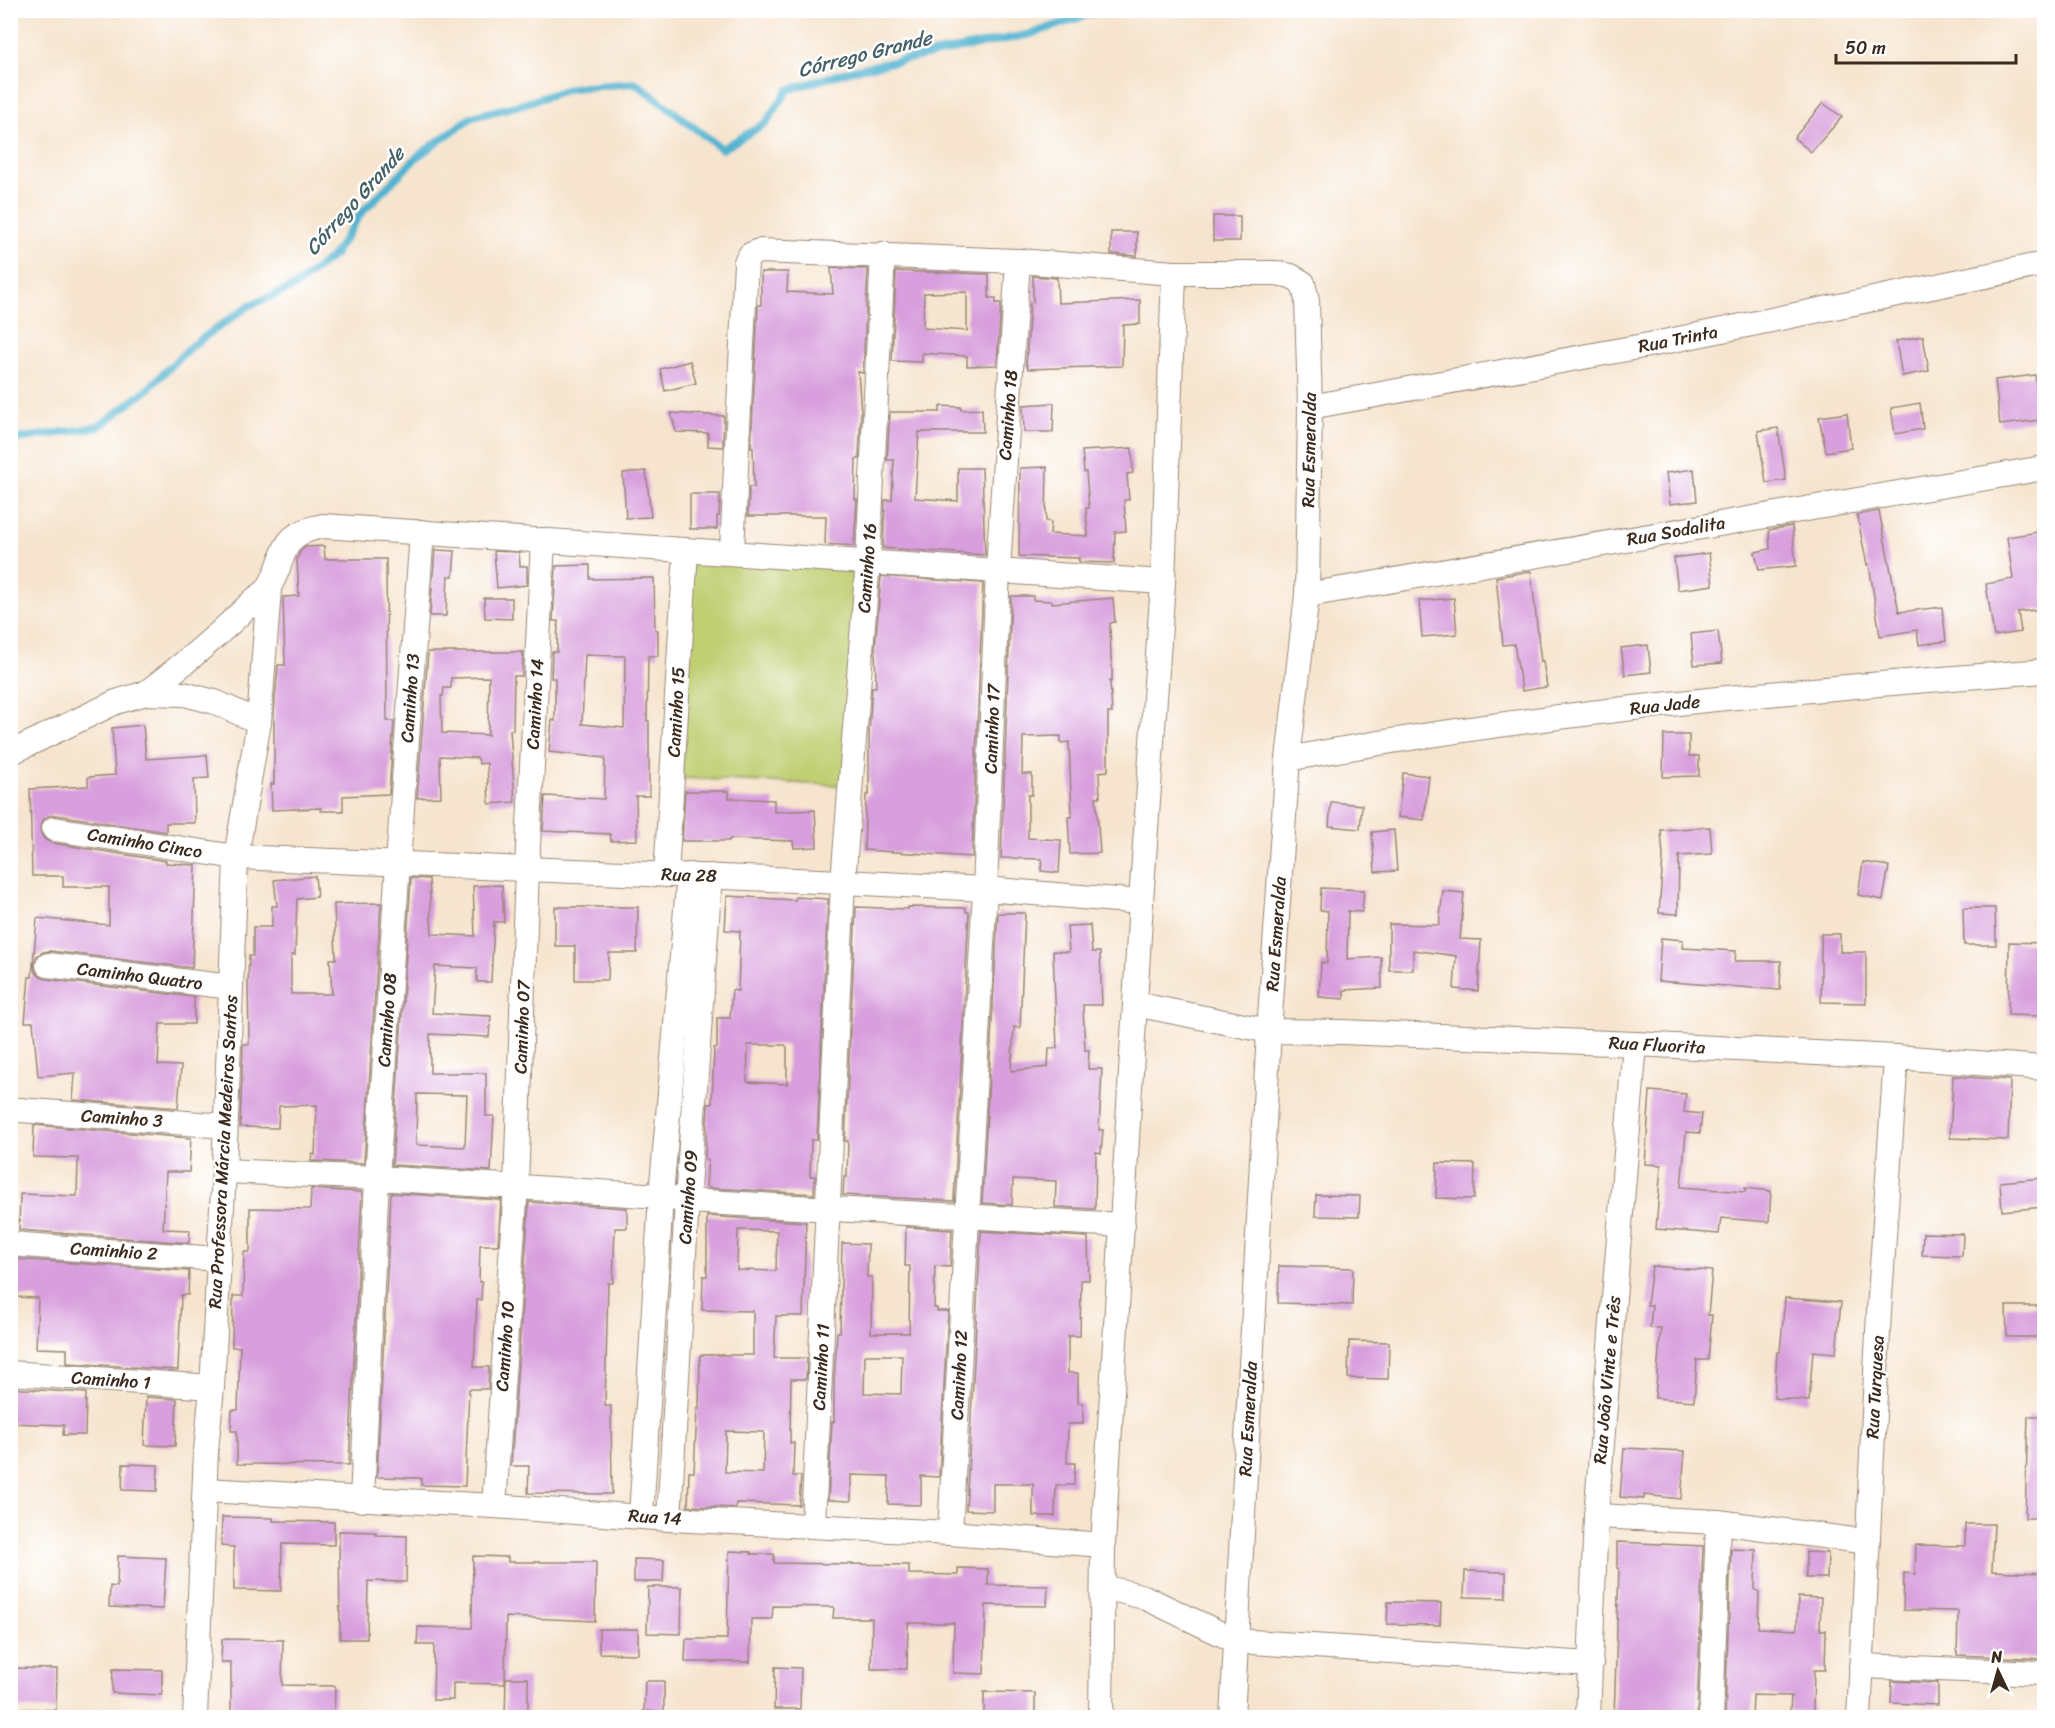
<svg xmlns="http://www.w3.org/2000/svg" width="2055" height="1728" font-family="Sriracha,sans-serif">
<rect width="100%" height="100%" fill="#fff"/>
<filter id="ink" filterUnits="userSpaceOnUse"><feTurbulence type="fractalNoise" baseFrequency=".0167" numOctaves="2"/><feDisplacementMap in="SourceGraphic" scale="12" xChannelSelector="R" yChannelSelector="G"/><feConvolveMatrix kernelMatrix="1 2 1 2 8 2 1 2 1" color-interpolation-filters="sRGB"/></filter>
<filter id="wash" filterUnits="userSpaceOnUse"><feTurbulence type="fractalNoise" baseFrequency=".008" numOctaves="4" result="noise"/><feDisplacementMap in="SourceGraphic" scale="24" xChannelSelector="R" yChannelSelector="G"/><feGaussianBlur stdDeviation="1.35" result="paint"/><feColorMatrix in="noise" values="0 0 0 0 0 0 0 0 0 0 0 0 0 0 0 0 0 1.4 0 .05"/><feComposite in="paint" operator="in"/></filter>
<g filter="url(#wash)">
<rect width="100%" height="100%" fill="#f6e4ce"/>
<polygon fill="#bfcf72" stroke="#7d7c48" stroke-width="1.5" points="692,560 864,568 854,786 681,778"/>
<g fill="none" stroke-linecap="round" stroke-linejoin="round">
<polyline stroke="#51b3d0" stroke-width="8" points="10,433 17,439 98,427 147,390 190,347 250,305 294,287 334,255 361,213 418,156 472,117 523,104 571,88 636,83 722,149 766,123 788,90 853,70 1031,34 1102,10"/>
</g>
<g id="blocks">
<g fill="#d89edd" fill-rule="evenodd">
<polygon points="1823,103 1842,117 1811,152 1794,138"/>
<rect x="1213" y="216" width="27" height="25"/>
<polygon points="1111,232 1137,232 1137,256 1111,254"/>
<polygon points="831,268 868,269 863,373 858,372 861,412 859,459 856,459 855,499 857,499 854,546 825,544 826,516 748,516 749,487 754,487 753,448 751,448 758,305 761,305 761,272 788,272 787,292 833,294"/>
<path d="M 896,271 L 989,274 L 989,298 L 996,298 L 996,303 L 1001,303 L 997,365 L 967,366 L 967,356 L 922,353 L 922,362 L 892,361 ZM 967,292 L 967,331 L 923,328 L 924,293 Z"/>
<polygon points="1033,276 1057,278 1058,303 1140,300 1140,324 1123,325 1122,366 1028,369 1027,365 1026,365 1030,303 1033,302"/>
<polygon points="1923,336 1929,371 1902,376 1896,341"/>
<polygon points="690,361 696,383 665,391 660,369"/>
<polygon points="2035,375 2040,420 2000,425 1995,380"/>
<polygon points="1054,403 1053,432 1024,432 1023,405"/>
<polygon points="1920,403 1923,429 1895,434 1891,408"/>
<polygon points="940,406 961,407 961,410 982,409 983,432 919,432 915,498 958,501 958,468 982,468 985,555 883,548 885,500 892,500 894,460 887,460 890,412 940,412"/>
<polygon points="671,413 724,416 723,447 708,446 708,433 676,432"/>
<polygon points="1847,413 1851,448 1826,452 1819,417"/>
<polygon points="1778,428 1786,480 1766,483 1758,431"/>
<polygon points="1132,448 1133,473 1127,474 1129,500 1124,500 1126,531 1115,532 1114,563 1079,562 1079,558 1019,556 1020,468 1047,467 1046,521 1051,522 1050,534 1088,536 1086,508 1089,508 1086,472 1084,472 1082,451"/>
<polygon points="1694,469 1697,501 1670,504 1666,473"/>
<polygon points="646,471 651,517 626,518 623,473"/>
<polygon points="690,494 720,494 719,516 717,516 717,529 690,529"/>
<polygon points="1879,511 1899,612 1942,607 1946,641 1919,645 1917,630 1880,636 1869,564 1867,565 1857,515"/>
<polygon points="1792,526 1796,566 1759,570 1755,552 1770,549 1769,530"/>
<polygon points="2044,531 2044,609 2018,612 2021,632 1994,636 1986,584 2013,579 2007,537"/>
<polygon points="324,546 325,559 386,559 387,721 394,721 389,794 343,796 343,811 321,811 321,808 272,810 271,784 274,784 274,712 278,665 285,665 283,597 299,596 297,559 301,550 306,547"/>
<polygon points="435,550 455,551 453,576 448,576 446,616 430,616"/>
<polygon points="494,551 519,552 520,566 527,566 527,585 497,588"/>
<polygon points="1709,553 1713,585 1678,590 1674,558"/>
<path d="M 590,565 L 590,579 L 654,578 L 655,630 L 658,630 L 658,656 L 648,656 L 647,721 L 649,721 L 649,796 L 636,796 L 637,840 L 611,841 L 610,834 L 543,831 L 545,796 L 604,799 L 605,758 L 549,752 L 552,720 L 555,721 L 555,678 L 551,678 L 552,652 L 557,652 L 558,621 L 553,621 L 556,566 ZM 585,655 L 625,656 L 624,728 L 582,724 Z"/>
<polygon points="1531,571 1541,662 1543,661 1547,687 1522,691 1514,644 1503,645 1496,577"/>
<polygon points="881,576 983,583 972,857 864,850 866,795 869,795 869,733 872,687 876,687 875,648"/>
<polygon points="1011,596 1033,596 1033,600 1052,601 1052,603 1113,598 1115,622 1110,623 1111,660 1112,660 1112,681 1110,681 1112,713 1108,713 1108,771 1099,772 1100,797 1096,797 1100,853 1070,854 1068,817 1072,817 1069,742 1061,743 1061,736 1023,737 1022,774 1032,774 1032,795 1028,795 1028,838 1061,840 1059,873 1041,871 1042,859 1001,858"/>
<polygon points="484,598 512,598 512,619 485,618"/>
<polygon points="1454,598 1457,634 1422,637 1419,601"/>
<polygon points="1718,631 1722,663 1694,665 1691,634"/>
<polygon points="1648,645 1651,672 1625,675 1621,648"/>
<path d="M 428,652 L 523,652 L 522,676 L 514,676 L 513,730 L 510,730 L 515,802 L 489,804 L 487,763 L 479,764 L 478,758 L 440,756 L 441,797 L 417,798 ZM 489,677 L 488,735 L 442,733 L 441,696 L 443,696 L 444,688 L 451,688 L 451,678 Z"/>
<polygon points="143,725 146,759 207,755 209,778 194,779 195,823 166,823 166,832 56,815 48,816 43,820 40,826 41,834 45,840 52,843 166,861 166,863 196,865 192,968 50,951 43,952 37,956 34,964 35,971 39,976 46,979 194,997 194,1024 160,1024 158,1065 181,1066 178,1108 73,1100 75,1073 38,1076 33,1022 25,1022 29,977 32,977 37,918 109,925 109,887 63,887 63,876 32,876 30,789 88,786 88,777 115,775 112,728"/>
<polygon points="1664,735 1689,735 1689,756 1699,756 1699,776 1663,777"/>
<polygon points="1403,773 1429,776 1424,820 1398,817"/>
<polygon points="685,791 729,791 729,798 774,800 774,812 815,810 817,847 794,848 793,841 729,839 729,841 682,841"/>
<polygon points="1331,802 1362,805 1360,829 1329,826"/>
<polygon points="1710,827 1712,854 1679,856 1678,914 1659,913 1663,857 1661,830"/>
<polygon points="1394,830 1397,871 1375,872 1372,832"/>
<polygon points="1863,862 1889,866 1883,900 1858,895"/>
<polygon points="315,876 317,897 297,899 295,955 291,955 291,994 332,994 330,959 336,959 334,904 381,903 364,1163 311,1161 312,1154 315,1155 317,1105 279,1106 278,1128 240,1127 243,1044 249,1044 248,983 249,956 253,956 253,927 272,927 272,906 277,906 274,880"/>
<path d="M 411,878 L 429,879 L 432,934 L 475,936 L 473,886 L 502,885 L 504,922 L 494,922 L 491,982 L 477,982 L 477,968 L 435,966 L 432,1013 L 491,1016 L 489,1037 L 430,1034 L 430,1073 L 486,1073 L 486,1116 L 494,1116 L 491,1171 L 392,1165 ZM 417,1094 L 467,1095 L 465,1147 L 416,1145 Z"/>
<polygon points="1321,888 1364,890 1362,912 1348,911 1347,959 1381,957 1382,988 1344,990 1344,999 1319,997 1321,962 1327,963 1328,911 1320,910"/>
<polygon points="1443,891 1464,893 1460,939 1481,940 1478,991 1454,989 1456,956 1413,950 1413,970 1389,970 1389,924 1439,925"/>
<path d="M 727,896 L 795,900 L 796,897 L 828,899 L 817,1140 L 811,1140 L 810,1176 L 815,1176 L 814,1194 L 708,1188 L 706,1186 L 708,1160 L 705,1159 L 708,1106 L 708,1104 L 712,1104 L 714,1048 L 717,1048 L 717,1018 L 730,1018 L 732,990 L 738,991 L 740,931 L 725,930 ZM 748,1045 L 785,1045 L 787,1047 L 787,1084 L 747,1082 Z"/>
<polygon points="555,907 638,907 637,953 609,953 608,980 575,980 575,946 555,946"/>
<polygon points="856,907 908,909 908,907 966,908 966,912 969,912 954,1201 843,1195 844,1177 847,1177 848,1141 845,1141"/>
<polygon points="1963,908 1995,908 1996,945 1964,945"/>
<polygon points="998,913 1025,913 1020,1028 1014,1027 1011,1071 1048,1067 1049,1048 1057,1048 1053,951 1069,952 1067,926 1090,925 1092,952 1100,952 1102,1005 1083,1005 1085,1050 1089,1050 1088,1069 1102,1069 1099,1130 1103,1130 1101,1153 1096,1152 1095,1209 1055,1207 1056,1181 1013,1179 1012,1205 982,1203"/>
<polygon points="1821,934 1840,934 1840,952 1866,952 1866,1003 1821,1002"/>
<polygon points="1661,938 1683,940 1682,948 1736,951 1735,961 1781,961 1780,990 1658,981"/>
<polygon points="2009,942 2042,943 2040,1016 2008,1015"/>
<polygon points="1953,1076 2010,1080 2008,1140 1950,1138"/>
<polygon points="1650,1091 1686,1094 1684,1112 1702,1114 1700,1133 1686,1132 1681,1187 1745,1192 1745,1188 1771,1191 1769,1222 1721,1218 1719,1234 1656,1229 1661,1165 1645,1164"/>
<polygon points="34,1125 191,1138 189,1172 166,1172 163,1229 190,1230 189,1243 19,1230 20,1194 77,1196 78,1158 33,1157"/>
<polygon points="1437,1163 1475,1164 1474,1199 1436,1198"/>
<polygon points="2044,1178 2044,1207 2002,1211 2000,1182"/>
<polygon points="311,1189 362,1192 349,1465 237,1464 237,1431 231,1431 232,1410 238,1410 240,1347 232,1347 233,1296 243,1296 244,1252 250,1252 250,1208 310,1209"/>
<polygon points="391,1193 501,1200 498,1245 480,1245 479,1282 482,1282 481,1300 477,1300 474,1367 489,1367 488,1389 469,1389 465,1486 421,1485 421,1478 377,1477"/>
<polygon points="1316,1195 1360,1196 1359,1217 1315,1216"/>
<polygon points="529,1202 627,1208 627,1228 615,1228 613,1283 608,1283 605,1406 611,1406 612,1494 528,1493 529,1466 511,1466"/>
<path d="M 707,1216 L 806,1222 L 803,1316 L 776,1316 L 774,1358 L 807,1358 L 806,1379 L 791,1379 L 790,1443 L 794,1443 L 793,1476 L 801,1476 L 799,1505 L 736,1503 L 736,1508 L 688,1506 L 689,1472 L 694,1472 L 697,1409 L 699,1409 L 700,1355 L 753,1355 L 753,1311 L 702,1310 L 703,1276 L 707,1276 ZM 738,1230 L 777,1231 L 776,1271 L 737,1270 ZM 726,1431 L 764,1432 L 763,1473 L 725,1472 Z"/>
<path d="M 906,1227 L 952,1230 L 950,1267 L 935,1266 L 934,1308 L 937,1308 L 937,1311 L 948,1311 L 939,1477 L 921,1476 L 921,1505 L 888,1504 L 889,1476 L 851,1475 L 851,1501 L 828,1500 L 832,1422 L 834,1422 L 834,1383 L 837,1332 L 840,1332 L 842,1243 L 868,1244 L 867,1277 L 872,1277 L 871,1333 L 909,1333 L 910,1266 L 905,1266 ZM 865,1355 L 902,1355 L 901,1394 L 864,1393 Z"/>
<polygon points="981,1231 1088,1237 1089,1280 1081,1280 1080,1336 1068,1336 1068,1373 1078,1373 1078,1403 1083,1403 1083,1424 1068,1424 1067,1463 1075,1463 1074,1485 1056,1485 1055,1516 1033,1516 1033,1484 993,1484 993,1511 966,1510"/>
<polygon points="1923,1233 1963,1234 1962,1256 1922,1255"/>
<polygon points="15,1259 189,1271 188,1295 181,1295 178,1370 67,1363 67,1349 36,1348 38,1298 14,1297"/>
<polygon points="1279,1266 1353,1268 1352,1305 1278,1303"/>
<polygon points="1652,1266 1712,1271 1708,1315 1712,1315 1708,1360 1697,1360 1694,1401 1655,1398 1661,1328 1650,1328 1652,1305 1647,1305"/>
<polygon points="1785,1298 1841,1302 1836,1353 1813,1351 1809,1401 1774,1398 1777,1352 1780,1352"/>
<polygon points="2006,1306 2044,1306 2044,1337 2007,1337"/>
<polygon points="1349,1341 1389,1342 1388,1379 1348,1378"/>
<polygon points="10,1388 86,1393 85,1435 63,1435 64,1425 10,1423"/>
<polygon points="146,1397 177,1399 175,1446 144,1445"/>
<polygon points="2028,1416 2044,1416 2044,1518 2025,1518"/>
<polygon points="1624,1448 1685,1451 1681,1499 1644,1495 1644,1499 1620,1497"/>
<polygon points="123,1464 158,1465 157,1491 122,1490"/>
<polygon points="222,1517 273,1518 273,1521 334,1522 334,1545 282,1544 281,1591 234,1590 234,1547 221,1546"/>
<polygon points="1965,1524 1994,1524 1992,1571 2044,1573 2044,1659 1957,1655 1958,1611 1903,1610 1904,1573 1915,1574 1916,1545 1965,1546"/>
<polygon points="339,1531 376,1532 376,1535 407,1536 406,1582 368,1581 367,1639 340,1639"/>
<polygon points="1617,1542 1703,1546 1697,1718 1614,1718 1619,1568 1617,1568"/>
<polygon points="1731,1549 1756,1550 1755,1590 1759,1591 1758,1628 1797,1630 1798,1597 1821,1598 1820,1630 1826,1630 1825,1670 1814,1670 1813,1712 1790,1711 1791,1696 1753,1695 1752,1718 1725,1718"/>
<polygon points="729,1551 751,1552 751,1554 774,1554 774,1563 909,1565 909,1574 958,1575 958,1568 988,1569 988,1585 1048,1586 1047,1606 986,1605 984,1674 953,1673 954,1623 908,1623 907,1669 871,1669 872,1618 833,1618 834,1607 773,1606 772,1619 751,1619 750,1662 685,1662 686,1639 727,1639"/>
<polygon points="1806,1552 1828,1553 1827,1578 1806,1578"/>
<polygon points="118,1556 166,1558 163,1609 109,1607 110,1586 117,1587"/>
<polygon points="473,1556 508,1557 508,1562 596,1562 595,1621 506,1617 505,1684 453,1683 453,1700 433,1700 434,1645 417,1645 418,1627 472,1628"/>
<polygon points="634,1559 664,1560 663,1582 634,1582"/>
<polygon points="1465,1571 1506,1572 1506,1598 1464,1597"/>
<polygon points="648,1587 682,1587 681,1634 647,1633"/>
<polygon points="1388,1602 1441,1603 1440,1625 1387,1624"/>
<polygon points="599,1629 638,1629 638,1654 599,1653"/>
<polygon points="222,1639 283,1640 282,1685 335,1686 334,1718 231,1718 231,1662 221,1662"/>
<polygon points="775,1667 801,1668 800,1709 774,1709"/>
<polygon points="10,1668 57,1669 56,1710 10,1708"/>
<polygon points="113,1669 162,1670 162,1695 112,1693"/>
<polygon points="506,1678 528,1678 528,1718 505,1718"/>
<polygon points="645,1681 664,1681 664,1712 644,1711"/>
<polygon points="1892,1681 1938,1683 1938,1705 1891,1703"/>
<polygon points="984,1692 1035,1693 1035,1718 984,1718"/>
</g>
</g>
</g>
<g filter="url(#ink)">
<use href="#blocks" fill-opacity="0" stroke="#988776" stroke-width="1.5"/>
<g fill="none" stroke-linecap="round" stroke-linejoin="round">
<g stroke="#988776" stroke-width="26">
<g id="minor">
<polyline points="1174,273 1276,273 1291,276 1303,283 1307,300 1310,407 1307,595 1288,759 1269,1031 1232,1718"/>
<polyline points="1310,407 1654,344 2044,264"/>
<polyline points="732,551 746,262 750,255 759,251 1018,261 1174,273 1163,582 1141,902 1103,1545 1101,1718"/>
<polyline points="1307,595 2044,468"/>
<path d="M 146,693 C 184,664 219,635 252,602 C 257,597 266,593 269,587 C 289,554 276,535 323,526 C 603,543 883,561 1163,582"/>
<polyline points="10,753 116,702 146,693 184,694 215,702 259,722"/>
<path d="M 1288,759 C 1538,712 1791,690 2044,671"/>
<polyline points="54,829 236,857 843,882 985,889 1141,902"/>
<polyline points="666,875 686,550"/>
<polyline points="48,965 231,987"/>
<polyline points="1135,1004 1269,1031 1342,1032 1635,1044 1896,1057 2044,1068"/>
<polyline points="20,1110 225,1126"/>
<polyline points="224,1171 377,1178 661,1196 687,1201 1123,1225"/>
<polyline points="10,1244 218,1259"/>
<polyline points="10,1373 212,1387"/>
<polyline points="206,1490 494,1506 669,1519 950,1533 1103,1545"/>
<polyline points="362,1500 377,1178 398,863 422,532"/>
<polyline points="494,1506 516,1186 527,868 543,540"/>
<polyline points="641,1516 661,1196 689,875"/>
<polyline points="1596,1516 1718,1522 1868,1542"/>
<polyline points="669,1519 687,1201 710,876"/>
<polyline points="813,1525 843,882 868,560 883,254"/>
<polyline points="950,1533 985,889 998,569 1018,261"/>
<polyline points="1104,1587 1144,1597 1236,1641 1591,1664"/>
<polyline points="1861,1666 2044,1673"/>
<polyline points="195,1718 206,1451 212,1387 224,1171 236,857 259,722 269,589"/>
<polyline points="1588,1718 1596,1516 1635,1044"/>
<polyline points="1711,1718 1718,1522"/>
<polyline points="1859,1718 1879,1312 1896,1057"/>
</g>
</g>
<use href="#minor" stroke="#fff" stroke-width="24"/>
</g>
</g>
<g text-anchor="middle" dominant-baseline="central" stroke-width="5" stroke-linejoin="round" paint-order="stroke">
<g font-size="18" fill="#3b2a1e" stroke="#fff">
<text transform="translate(1678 339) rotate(-11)">Rua Trinta</text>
<text transform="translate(1008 415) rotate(-86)">Caminho 18</text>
<text transform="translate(1309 450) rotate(-89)">Rua Esmeralda</text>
<text transform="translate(1676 531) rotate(-10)">Rua Sodalita</text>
<text transform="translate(867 568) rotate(-86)">Caminho 16</text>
<text transform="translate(410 698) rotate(-86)">Caminho 13</text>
<text transform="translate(535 704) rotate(-87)">Caminho 14</text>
<text transform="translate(1665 705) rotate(-6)">Rua Jade</text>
<text transform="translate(676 712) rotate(-87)">Caminho 15</text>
<text transform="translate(992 729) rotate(-88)">Caminho 17</text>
<text transform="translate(145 843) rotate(9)">Caminho Cinco</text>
<text transform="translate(689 875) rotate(2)">Rua 28</text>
<text transform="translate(1276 934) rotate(-86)">Rua Esmeralda</text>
<text transform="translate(140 976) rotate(7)">Caminho Quatro</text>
<text transform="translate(387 1020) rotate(-86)">Caminho 08</text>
<text transform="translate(522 1027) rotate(-88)">Caminho 07</text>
<text transform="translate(1657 1045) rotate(3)">Rua Fluorita</text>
<text transform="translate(122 1118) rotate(4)">Caminho 3</text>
<text transform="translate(223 1152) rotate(-87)">Rua Professora Márcia Medeiros Santos</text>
<text transform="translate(688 1197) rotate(-86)">Caminho 09</text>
<text transform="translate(114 1251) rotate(4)">Caminhio 2</text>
<text transform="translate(505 1346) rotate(-86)">Caminho 10</text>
<text transform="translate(821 1367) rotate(-87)">Caminho 11</text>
<text transform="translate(959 1375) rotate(-87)">Caminho 12</text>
<text transform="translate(111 1380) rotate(4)">Caminho 1</text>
<text transform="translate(1607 1380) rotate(-85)">Rua João Vinte e Três</text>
<text transform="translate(1875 1387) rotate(-87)">Rua Turquesa</text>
<text transform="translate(1248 1419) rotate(-87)">Rua Esmeralda</text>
<text transform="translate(655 1517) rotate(4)">Rua 14</text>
</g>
<g font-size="20" font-style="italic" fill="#446165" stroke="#fff">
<text transform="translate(865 54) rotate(-14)">Córrego Grande</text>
<text transform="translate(355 201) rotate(-48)">Córrego Grande</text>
</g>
</g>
<rect width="2055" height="1728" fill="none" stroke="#fff" stroke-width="36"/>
<g transform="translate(1998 1671) rotate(355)" stroke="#ffffff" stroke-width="4.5" paint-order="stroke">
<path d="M0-4.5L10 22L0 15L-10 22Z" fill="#3b2a1e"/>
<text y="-9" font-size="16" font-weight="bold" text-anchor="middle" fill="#3b2a1e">N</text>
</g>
<path d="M1836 54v9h180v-9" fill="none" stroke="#3b2a1e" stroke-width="3"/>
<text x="1845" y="54" font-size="18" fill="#3b2a1e" stroke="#ffffff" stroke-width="4.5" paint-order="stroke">50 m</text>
</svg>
